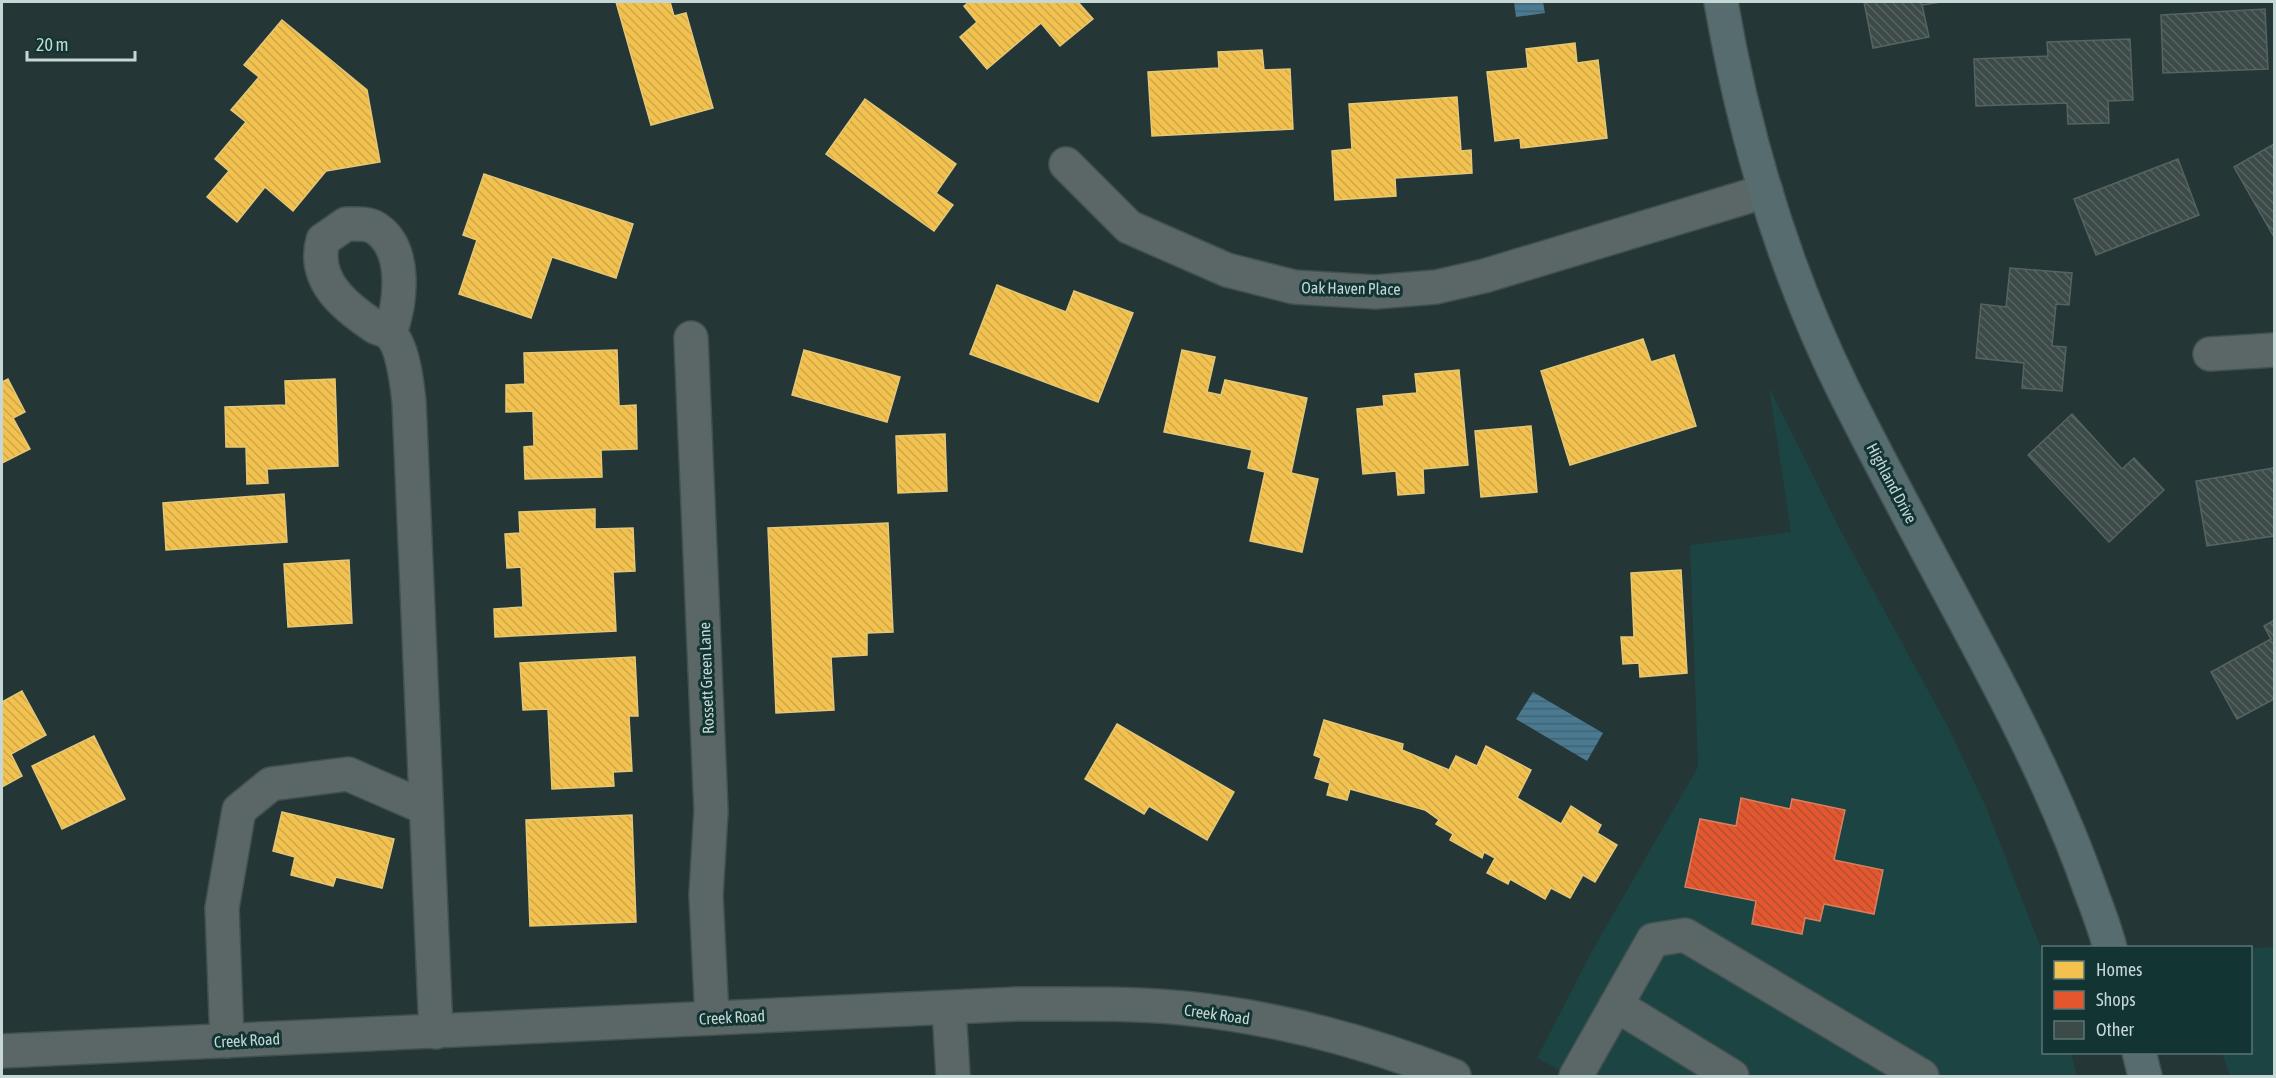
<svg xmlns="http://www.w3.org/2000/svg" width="2276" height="1078" font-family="'Asap Condensed',sans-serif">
<defs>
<pattern id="water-rules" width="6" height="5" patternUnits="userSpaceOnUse" patternTransform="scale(1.5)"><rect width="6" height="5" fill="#4a7992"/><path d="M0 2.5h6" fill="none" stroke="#446371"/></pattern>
<pattern id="homes-back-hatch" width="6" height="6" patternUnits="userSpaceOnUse" patternTransform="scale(1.5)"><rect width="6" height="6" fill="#f2c14e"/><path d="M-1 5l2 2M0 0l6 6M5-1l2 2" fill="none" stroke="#cda74b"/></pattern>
<pattern id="shops-back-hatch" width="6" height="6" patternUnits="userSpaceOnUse" patternTransform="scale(1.5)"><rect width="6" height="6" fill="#e4572e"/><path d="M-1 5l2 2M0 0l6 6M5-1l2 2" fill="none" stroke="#b15033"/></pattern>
<pattern id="building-back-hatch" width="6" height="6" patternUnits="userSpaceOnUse" patternTransform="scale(1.5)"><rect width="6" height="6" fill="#3c4a48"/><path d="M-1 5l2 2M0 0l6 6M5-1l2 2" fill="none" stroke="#576362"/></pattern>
</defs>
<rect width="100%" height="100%" fill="#253636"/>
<g fill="#1b4442">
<polygon points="1769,387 1838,526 1948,727 1986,807 2043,953 2044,1052 2071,1053 2077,1076 1571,1076 1537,1058 1592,951 1698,767 1690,545 1791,532"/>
<polygon points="2274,947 2274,1076 2230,1076 2222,1053 2250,1052 2251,948"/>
</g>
<g fill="url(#water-rules)">
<polygon points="1514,2 1543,2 1545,13 1516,17"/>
<polygon points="1533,692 1603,733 1587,761 1516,719"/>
</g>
<g fill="url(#homes-back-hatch)" stroke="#e4c877" stroke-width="1.5">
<polygon points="616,2 670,2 674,16 686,13 713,108 651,125"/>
<polygon points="969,2 1078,2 1093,19 1060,46 1041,23 987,69 960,37 977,22 964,6"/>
<polygon points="282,20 367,90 380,162 326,171 293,211 265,187 237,222 207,197 229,171 215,159 246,122 231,110 259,77 244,65"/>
<polygon points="1575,43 1577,63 1598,60 1607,138 1521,148 1520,138 1495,141 1487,72 1528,68 1526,49"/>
<polygon points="1262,50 1264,70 1290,69 1293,129 1152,136 1148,72 1219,68 1218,52"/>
<polygon points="1457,97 1461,151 1471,150 1472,173 1395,178 1396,196 1335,200 1332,151 1352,149 1349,104"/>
<polygon points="865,99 956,164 936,193 953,205 934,231 826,154"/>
<polygon points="484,174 633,224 616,278 552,257 531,318 459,294 477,240 463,235"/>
<polygon points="997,285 1066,312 1074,291 1133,313 1098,402 970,354"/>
<polygon points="1643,339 1651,362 1674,355 1696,426 1570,465 1541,371"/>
<polygon points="617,350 619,406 636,405 637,449 601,450 602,477 525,479 524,447 534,446 533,411 506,412 506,385 525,384 524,353"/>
<polygon points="804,350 900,377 887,422 792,395"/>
<polygon points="1182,350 1215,357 1207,392 1221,395 1225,380 1307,398 1291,473 1318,479 1302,552 1250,541 1265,472 1248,468 1252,450 1164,432"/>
<polygon points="1459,370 1468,465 1423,469 1424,493 1398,495 1396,471 1363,474 1357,409 1384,406 1383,396 1417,393 1415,374"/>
<polygon points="8,379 25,412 13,418 30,449 2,463 2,382"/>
<polygon points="335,379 338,466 267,469 268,483 247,484 246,447 226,447 225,407 286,405 285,381"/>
<polygon points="1531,426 1537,492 1481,497 1475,431"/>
<polygon points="945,434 947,491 898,493 896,436"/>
<polygon points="284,494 287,542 166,550 163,503"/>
<polygon points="595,509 595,529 633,528 635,571 613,572 616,631 495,637 494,609 523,607 521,567 507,568 505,534 520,533 519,512"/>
<polygon points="888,523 893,632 867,633 867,655 831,657 834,710 776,713 768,528"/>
<polygon points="349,560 352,623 288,627 284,564"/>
<polygon points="1681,570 1687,673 1640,677 1639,663 1623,664 1621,637 1634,637 1631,573"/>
<polygon points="635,657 638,716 629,716 632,771 613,772 614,786 552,789 548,709 523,710 520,663"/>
<polygon points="22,691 46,735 11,754 22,776 2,787 2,702"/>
<polygon points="1324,720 1403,744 1402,750 1449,770 1456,756 1477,766 1486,746 1531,770 1517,798 1561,824 1571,806 1601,825 1597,833 1617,845 1595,882 1583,875 1570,898 1551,888 1545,899 1510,879 1508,884 1487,873 1495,858 1484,852 1482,858 1450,840 1453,834 1436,824 1439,820 1425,810 1350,789 1347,800 1327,795 1330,783 1315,778 1321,758 1314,755"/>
<polygon points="1117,724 1234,792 1207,840 1149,806 1144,814 1085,779"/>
<polygon points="94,736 125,799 62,829 32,766"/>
<polygon points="282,812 394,839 382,888 336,877 333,886 291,875 295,857 273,851"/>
<polygon points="632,815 636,922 530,926 526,820"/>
</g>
<polygon fill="url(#shops-back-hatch)" stroke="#db7e60" stroke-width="1.5" points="1741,798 1790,809 1792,799 1845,810 1834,860 1883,870 1874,914 1824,904 1820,921 1805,918 1802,934 1752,924 1756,901 1685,887 1700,819 1736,826"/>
<g fill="url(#building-back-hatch)" stroke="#566461" stroke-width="1.5">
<polygon points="1864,2 1941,2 1922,5 1929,37 1873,48"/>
<polygon points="2265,9 2268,69 2163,73 2161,15"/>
<polygon points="2130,39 2133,100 2108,101 2109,123 2068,124 2067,103 1976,106 1974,59 2048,56 2047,42"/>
<polygon points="2274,144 2274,237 2234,167"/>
<polygon points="2178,159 2199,215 2096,255 2074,199"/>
<polygon points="2010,268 2072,273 2069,305 2056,304 2052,346 2066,347 2062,391 2022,388 2024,363 1976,358 1981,304 2006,307"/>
<polygon points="2072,414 2122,469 2134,458 2164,490 2109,542 2028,455"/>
<polygon points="2274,468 2274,536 2207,546 2196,481"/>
<polygon points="2274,620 2274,699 2237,719 2211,672 2271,639 2264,626"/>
</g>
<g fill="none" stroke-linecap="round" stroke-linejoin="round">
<g stroke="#425150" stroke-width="36">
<g id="minor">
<polyline points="1066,164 1129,227 1227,270 1294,287 1375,292 1436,287 1484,276 1766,191"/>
<path d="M 390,333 C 401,302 408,247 374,227 C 366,223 355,224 346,224 L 323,240 C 312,280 344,306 374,326 C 378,329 387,330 390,334 C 403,346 407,384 409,401 L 436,1032"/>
<polyline points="691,338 711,811 706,895 712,1018"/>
<polyline points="2210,354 2274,350"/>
<polyline points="1616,1005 1732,1076"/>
<polyline points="949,1008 953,1076"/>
<polyline points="227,1041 222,908 239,810 271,784 348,774 426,808"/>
<path d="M 2,1051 L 1018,1004 C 1073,1004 1128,1003 1183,1008 C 1275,1017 1368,1042 1454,1076"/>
<polyline points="1576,1076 1653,940 1685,935 1922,1076"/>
</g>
</g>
<g stroke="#425150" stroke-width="36">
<g id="major">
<path d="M 1721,2 C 1744,135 1783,267 1843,389 C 1890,483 1941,575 1990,668 C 2028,740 2063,812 2090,889 C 2097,908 2105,928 2110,948"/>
<polyline points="2139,1052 2145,1076"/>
</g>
</g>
<use href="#minor" stroke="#5b6766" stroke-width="33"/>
<use href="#major" stroke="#566c6e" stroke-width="33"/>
</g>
<g text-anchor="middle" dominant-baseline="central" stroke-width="6" stroke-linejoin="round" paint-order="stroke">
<g font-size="16" fill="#c5d8d6" stroke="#123432">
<text transform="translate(1351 288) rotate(1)">Oak Haven Place</text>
<text transform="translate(1892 483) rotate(62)">Highland Drive</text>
<text transform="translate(706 678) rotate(-92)">Rossett Green Lane</text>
<text transform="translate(1217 1014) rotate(8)">Creek Road</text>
<text transform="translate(732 1017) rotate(-3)">Creek Road</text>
<text transform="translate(247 1040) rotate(-3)">Creek Road</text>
</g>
</g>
<rect width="2276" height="1078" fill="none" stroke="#c5d8d6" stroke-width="6"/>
<rect x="2042" y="946" width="210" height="108" fill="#123432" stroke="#5a7674" stroke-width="1.5"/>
<rect x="2054" y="961" width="30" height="18" fill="#f2c14e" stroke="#5a7674" stroke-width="1.5"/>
<text x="2096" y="976" font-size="18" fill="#c5d8d6">Homes</text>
<rect x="2054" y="991" width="30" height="18" fill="#e4572e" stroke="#5a7674" stroke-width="1.5"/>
<text x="2096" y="1006" font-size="18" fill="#c5d8d6">Shops</text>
<rect x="2054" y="1021" width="30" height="18" fill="#3c4a48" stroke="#5a7674" stroke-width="1.5"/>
<text x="2096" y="1036" font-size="18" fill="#c5d8d6">Other</text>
<path d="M27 51v9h108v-9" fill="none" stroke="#c5d8d6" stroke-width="3"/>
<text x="36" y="51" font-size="18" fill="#c5d8d6" stroke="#123432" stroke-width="4.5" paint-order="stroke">20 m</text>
</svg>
